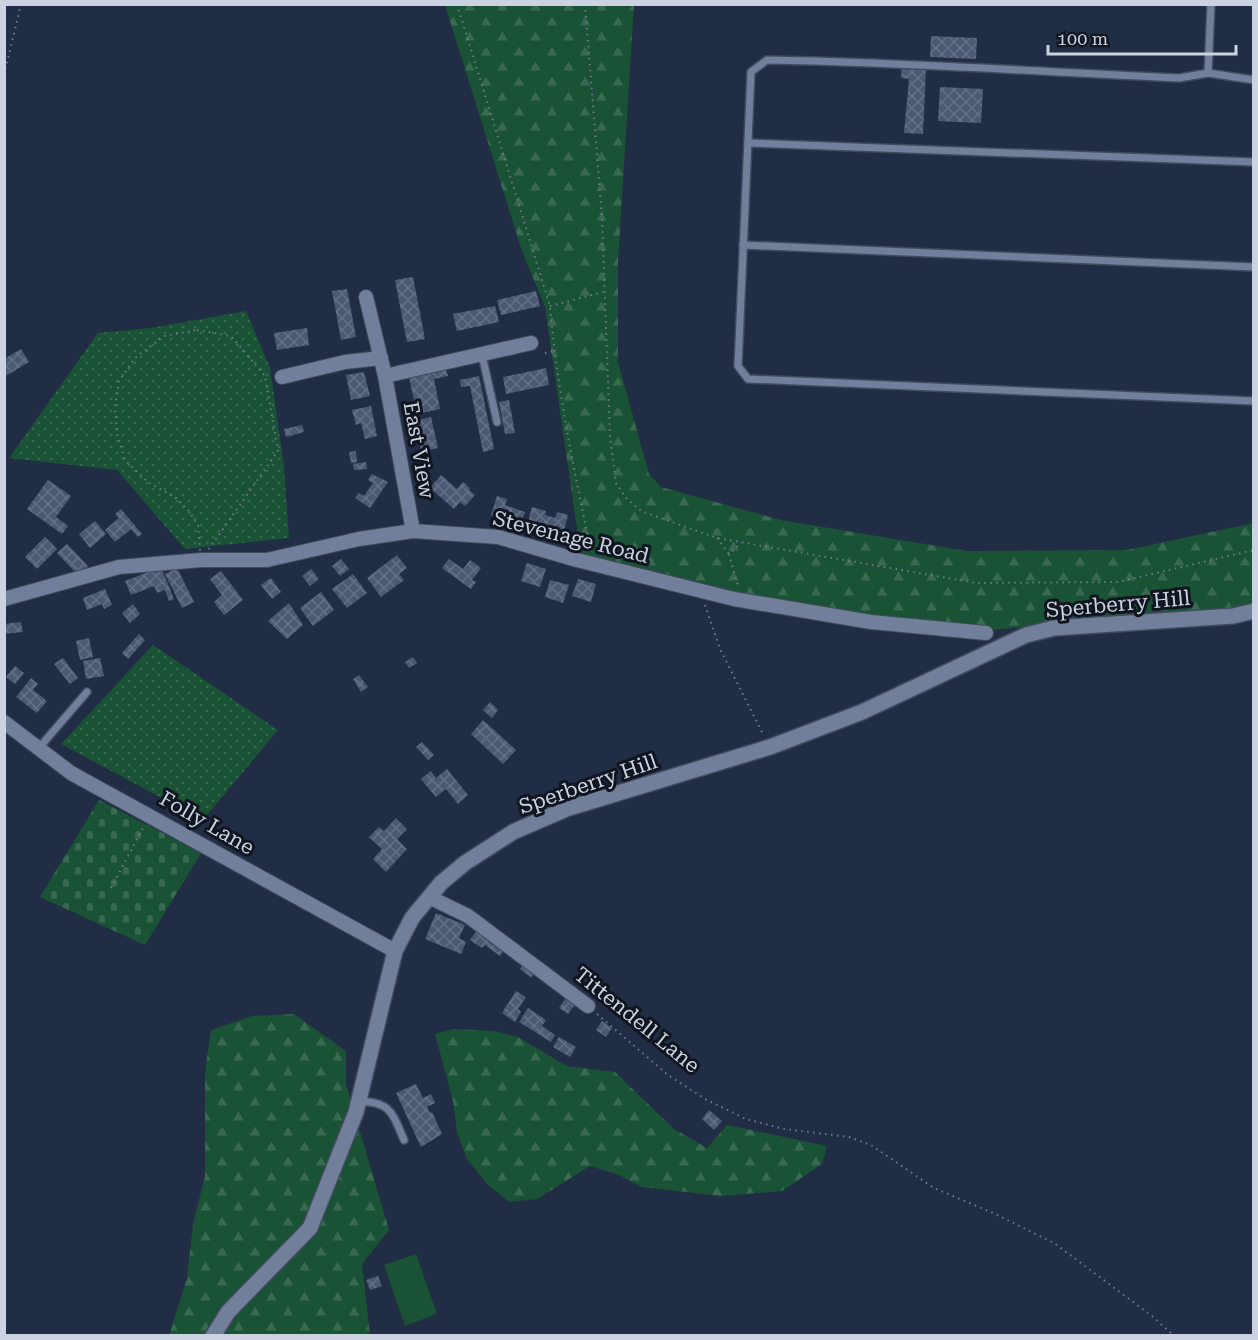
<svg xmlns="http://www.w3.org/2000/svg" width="1258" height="1340" font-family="'Roboto Serif',serif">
<defs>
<pattern id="forest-firs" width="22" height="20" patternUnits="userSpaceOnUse" patternTransform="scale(1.5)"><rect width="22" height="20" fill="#195234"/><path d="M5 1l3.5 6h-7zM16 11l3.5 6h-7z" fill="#396a51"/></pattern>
<pattern id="cemetery-stones" width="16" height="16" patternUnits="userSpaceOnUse" patternTransform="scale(1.5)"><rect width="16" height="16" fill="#195234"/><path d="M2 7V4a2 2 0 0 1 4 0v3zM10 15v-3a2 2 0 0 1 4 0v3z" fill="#396a51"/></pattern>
<pattern id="park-dots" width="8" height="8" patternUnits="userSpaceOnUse" patternTransform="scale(1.5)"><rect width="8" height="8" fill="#195234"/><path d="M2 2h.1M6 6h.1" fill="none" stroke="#396a51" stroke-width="1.8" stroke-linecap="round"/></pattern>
<pattern id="building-cross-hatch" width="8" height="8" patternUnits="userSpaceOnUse" patternTransform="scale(1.5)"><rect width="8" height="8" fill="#4c5972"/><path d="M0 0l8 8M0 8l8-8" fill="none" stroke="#647086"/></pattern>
</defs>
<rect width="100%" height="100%" fill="#212d44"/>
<polygon fill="#195234" points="416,1254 437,1314 405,1326 384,1265"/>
<g fill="url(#forest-firs)">
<polygon points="445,5 634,5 618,262 618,362 649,474 661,487 781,520 967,551 1127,550 1253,523 1253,603 1230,610 991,630 871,617 725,593 581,556 545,307 522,251"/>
<polygon points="294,1014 346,1051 346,1084 389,1230 362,1264 370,1335 169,1336 187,1278 193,1224 205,1176 205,1073 211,1030 252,1016"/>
<polygon points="453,1029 494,1031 518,1037 567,1066 615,1072 674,1129 707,1148 727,1125 827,1146 822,1164 782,1191 721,1196 642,1187 619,1175 590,1166 537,1199 509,1202 487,1184 467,1159 457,1132 453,1101 435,1034"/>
</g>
<polygon fill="url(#cemetery-stones)" points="99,800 201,853 145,945 40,897"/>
<g fill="url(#park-dots)">
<polygon points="246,311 270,368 284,466 289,538 185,549 117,470 9,458 98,333 151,328"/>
<polygon points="153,645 278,730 203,820 61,744"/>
</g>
<g fill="url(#building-cross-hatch)">
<polygon points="931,36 977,38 976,59 930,57"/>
<polygon points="902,67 926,68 923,134 904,133 909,79 901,78"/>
<polygon points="940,87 983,89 981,123 938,121"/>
<polygon points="413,277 425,339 407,342 395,280"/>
<polygon points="347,289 356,337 341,340 332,291"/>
<polygon points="536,291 540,306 501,315 497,300"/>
<polygon points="495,306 499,322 457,331 453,314"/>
<polygon points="307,328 309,345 277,350 274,333"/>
<polygon points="21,349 29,362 4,377 4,359"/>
<polygon points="546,368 549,385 506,394 503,377"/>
<polygon points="446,369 448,376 434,379 440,409 417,414 409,377"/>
<polygon points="364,372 370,396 351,400 346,375"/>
<polygon points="479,376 494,449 483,452 470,386 461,387 460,380"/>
<polygon points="509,400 515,433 505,434 499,402"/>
<polygon points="371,406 377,436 365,439 361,423 356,425 352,410"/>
<polygon points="431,417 438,448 421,452 414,421"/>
<polygon points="302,425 304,432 286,437 284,429"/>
<polygon points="356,451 357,462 351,463 349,452"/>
<polygon points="366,462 367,469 354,470 353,464"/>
<polygon points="372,474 388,482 370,508 355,498 359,493 364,496 373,483 368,480"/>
<polygon points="441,475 457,489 463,482 470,488 469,490 475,495 465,506 460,502 454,509 430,488"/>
<polygon points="48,480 71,496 56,517 68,526 62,534 27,509"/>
<polygon points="497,496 507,499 505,505 525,512 521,524 491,515"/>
<polygon points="532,507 546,511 545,515 555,518 557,512 568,515 563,535 527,526"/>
<polygon points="121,509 142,534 138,537 131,529 115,542 105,530 119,518 115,514"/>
<polygon points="95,521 106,534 90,548 79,534"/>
<polygon points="45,537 57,549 37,569 25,557"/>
<polygon points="67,544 88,566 79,576 57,553"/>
<polygon points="397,555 407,568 399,574 404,580 381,597 367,578"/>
<polygon points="341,559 349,569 340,576 332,566"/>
<polygon points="449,559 463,569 470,560 481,568 472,580 476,582 471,589 442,568"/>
<polygon points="527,563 546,569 540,587 521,581"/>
<polygon points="161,567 174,599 169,601 165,590 157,593 154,586 131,595 125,581"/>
<polygon points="177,568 194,602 182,608 165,574"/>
<polygon points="311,569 319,579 310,586 302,576"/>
<polygon points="221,571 243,600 224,615 214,602 222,595 210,579"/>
<polygon points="353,574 367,593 347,608 332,589"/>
<polygon points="271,578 281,592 272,599 261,585"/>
<polygon points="578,579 596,584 591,602 572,596"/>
<polygon points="550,580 569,585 563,603 545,597"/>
<polygon points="105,589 112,605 104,609 102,604 87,610 83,598"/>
<polygon points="321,592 334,610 313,626 300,608"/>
<polygon points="289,603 303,625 287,639 268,621"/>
<polygon points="133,604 140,614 130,623 122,613"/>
<polygon points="21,622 23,632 4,634 4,624"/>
<polygon points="139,634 145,640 128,659 122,653"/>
<polygon points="89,638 93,657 80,660 76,641"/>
<polygon points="413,657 417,663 409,668 405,662"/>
<polygon points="63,658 78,678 70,684 54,664"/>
<polygon points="100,658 104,676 86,679 83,661"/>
<polygon points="15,666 24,673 15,684 6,677"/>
<polygon points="359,675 368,687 361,692 353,679"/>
<polygon points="31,678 38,684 33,690 47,701 37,713 16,697"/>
<polygon points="490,702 498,710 492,718 483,710"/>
<polygon points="483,720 516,750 503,764 471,734"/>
<polygon points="422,742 434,755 428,760 416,747"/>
<polygon points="447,769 468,795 458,804 446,789 436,797 421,779 431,771 436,778"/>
<polygon points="396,818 407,829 397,839 407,849 386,872 373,859 382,849 369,837 379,827 384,831"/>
<polygon points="436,913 465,925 459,938 466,942 461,954 425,939"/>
<polygon points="478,929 505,949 500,956 485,945 482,948 470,940"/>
<polygon points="524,964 535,972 531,978 520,969"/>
<polygon points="516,991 526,997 518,1009 521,1012 515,1022 502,1013"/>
<polygon points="568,995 577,1002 568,1014 559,1008"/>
<polygon points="528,1008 546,1020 542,1026 555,1035 551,1042 519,1022"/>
<polygon points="602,1021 612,1028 606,1037 596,1030"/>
<polygon points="559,1037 576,1047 570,1057 553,1047"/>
<polygon points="416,1084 423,1098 431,1094 435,1103 427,1107 430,1113 432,1112 442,1134 421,1147 396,1093"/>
<polygon points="709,1110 722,1121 714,1130 702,1119"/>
<polygon points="378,1276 382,1286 370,1290 366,1280"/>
</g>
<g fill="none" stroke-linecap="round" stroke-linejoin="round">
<g stroke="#414a5e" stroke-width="10">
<g id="service">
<polyline points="1208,73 1211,4"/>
<path d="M 1254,80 L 1208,73 L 1179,78 C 1041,72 904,62 767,60 L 751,72 L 738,366 L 748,379 L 1254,401"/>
<polyline points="748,143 1254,162"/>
<polyline points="743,245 1254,267"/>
<polyline points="482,355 497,422"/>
<polyline points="38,749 87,692"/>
<path d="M 358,1101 C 391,1102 392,1112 404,1140"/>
</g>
</g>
<g stroke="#414a5e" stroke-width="16">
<g id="minor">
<polyline points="366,297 385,376 413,531"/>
<polyline points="385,376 531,343"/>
<polyline points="282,377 345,362 381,358"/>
<polyline points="4,599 119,567 201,560 267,560 359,539 413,531 498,537 577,560 734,599 871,622 986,633"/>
<polyline points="4,722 71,773 395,951"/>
<polyline points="429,897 468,916 588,1006"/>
</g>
</g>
<g stroke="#414a5e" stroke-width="18">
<polyline id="tertiary" points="213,1336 228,1312 310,1228 356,1112 395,951 412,918 441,883 465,863 513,832 566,809 770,747 862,712 1026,635 1054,628 1233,616 1254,611"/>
</g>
<g stroke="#727c8f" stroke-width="2" stroke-dasharray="1.5 4.5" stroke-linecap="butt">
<path d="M 457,4 L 550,306 C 557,389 574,470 591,551"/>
<polyline points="585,4 602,218 610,437 616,483 626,498 641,511 717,538 976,583 1118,582 1254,550"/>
<polyline points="4,75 21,4"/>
<polyline points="550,306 603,292"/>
<polygon points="197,330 231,336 265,376 278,451 201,560 198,526 189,511 175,497 149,483 125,460 117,434 115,407 119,381 135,358 164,336"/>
<polyline points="545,353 554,351"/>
<polyline points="717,538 729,554 741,543"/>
<polyline points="729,554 738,586"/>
<polyline points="705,605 720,649 763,734"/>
<polyline points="111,888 143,828"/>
<polyline points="597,1014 668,1075 705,1099 746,1119 784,1129 849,1137 871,1145 934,1188 993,1213 1054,1243 1152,1316 1174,1336"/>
</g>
<use href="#service" stroke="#717f9a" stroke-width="7"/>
<use href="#minor" stroke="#717f9a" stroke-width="14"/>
<use href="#tertiary" stroke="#717f9a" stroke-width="15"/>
</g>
<g text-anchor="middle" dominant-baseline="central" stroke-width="6" stroke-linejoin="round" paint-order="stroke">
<g font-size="21" fill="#cbd3e2" stroke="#101620">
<text transform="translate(419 450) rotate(80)">East View</text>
<text transform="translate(571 537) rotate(14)">Stevenage Road</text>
<text transform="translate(1118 604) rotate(-5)">Sperberry Hill</text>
<text transform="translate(588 784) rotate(-19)">Sperberry Hill</text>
<text transform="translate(207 823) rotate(30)">Folly Lane</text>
<text transform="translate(637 1020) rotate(39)">Tittendell Lane</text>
</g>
</g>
<rect width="1258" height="1340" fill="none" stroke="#cbd3e2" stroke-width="12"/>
<path d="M1048 45v9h188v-9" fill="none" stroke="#cbd3e2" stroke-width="3"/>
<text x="1057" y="45" font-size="18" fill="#cbd3e2" stroke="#101620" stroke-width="4.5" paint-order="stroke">100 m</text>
</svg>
